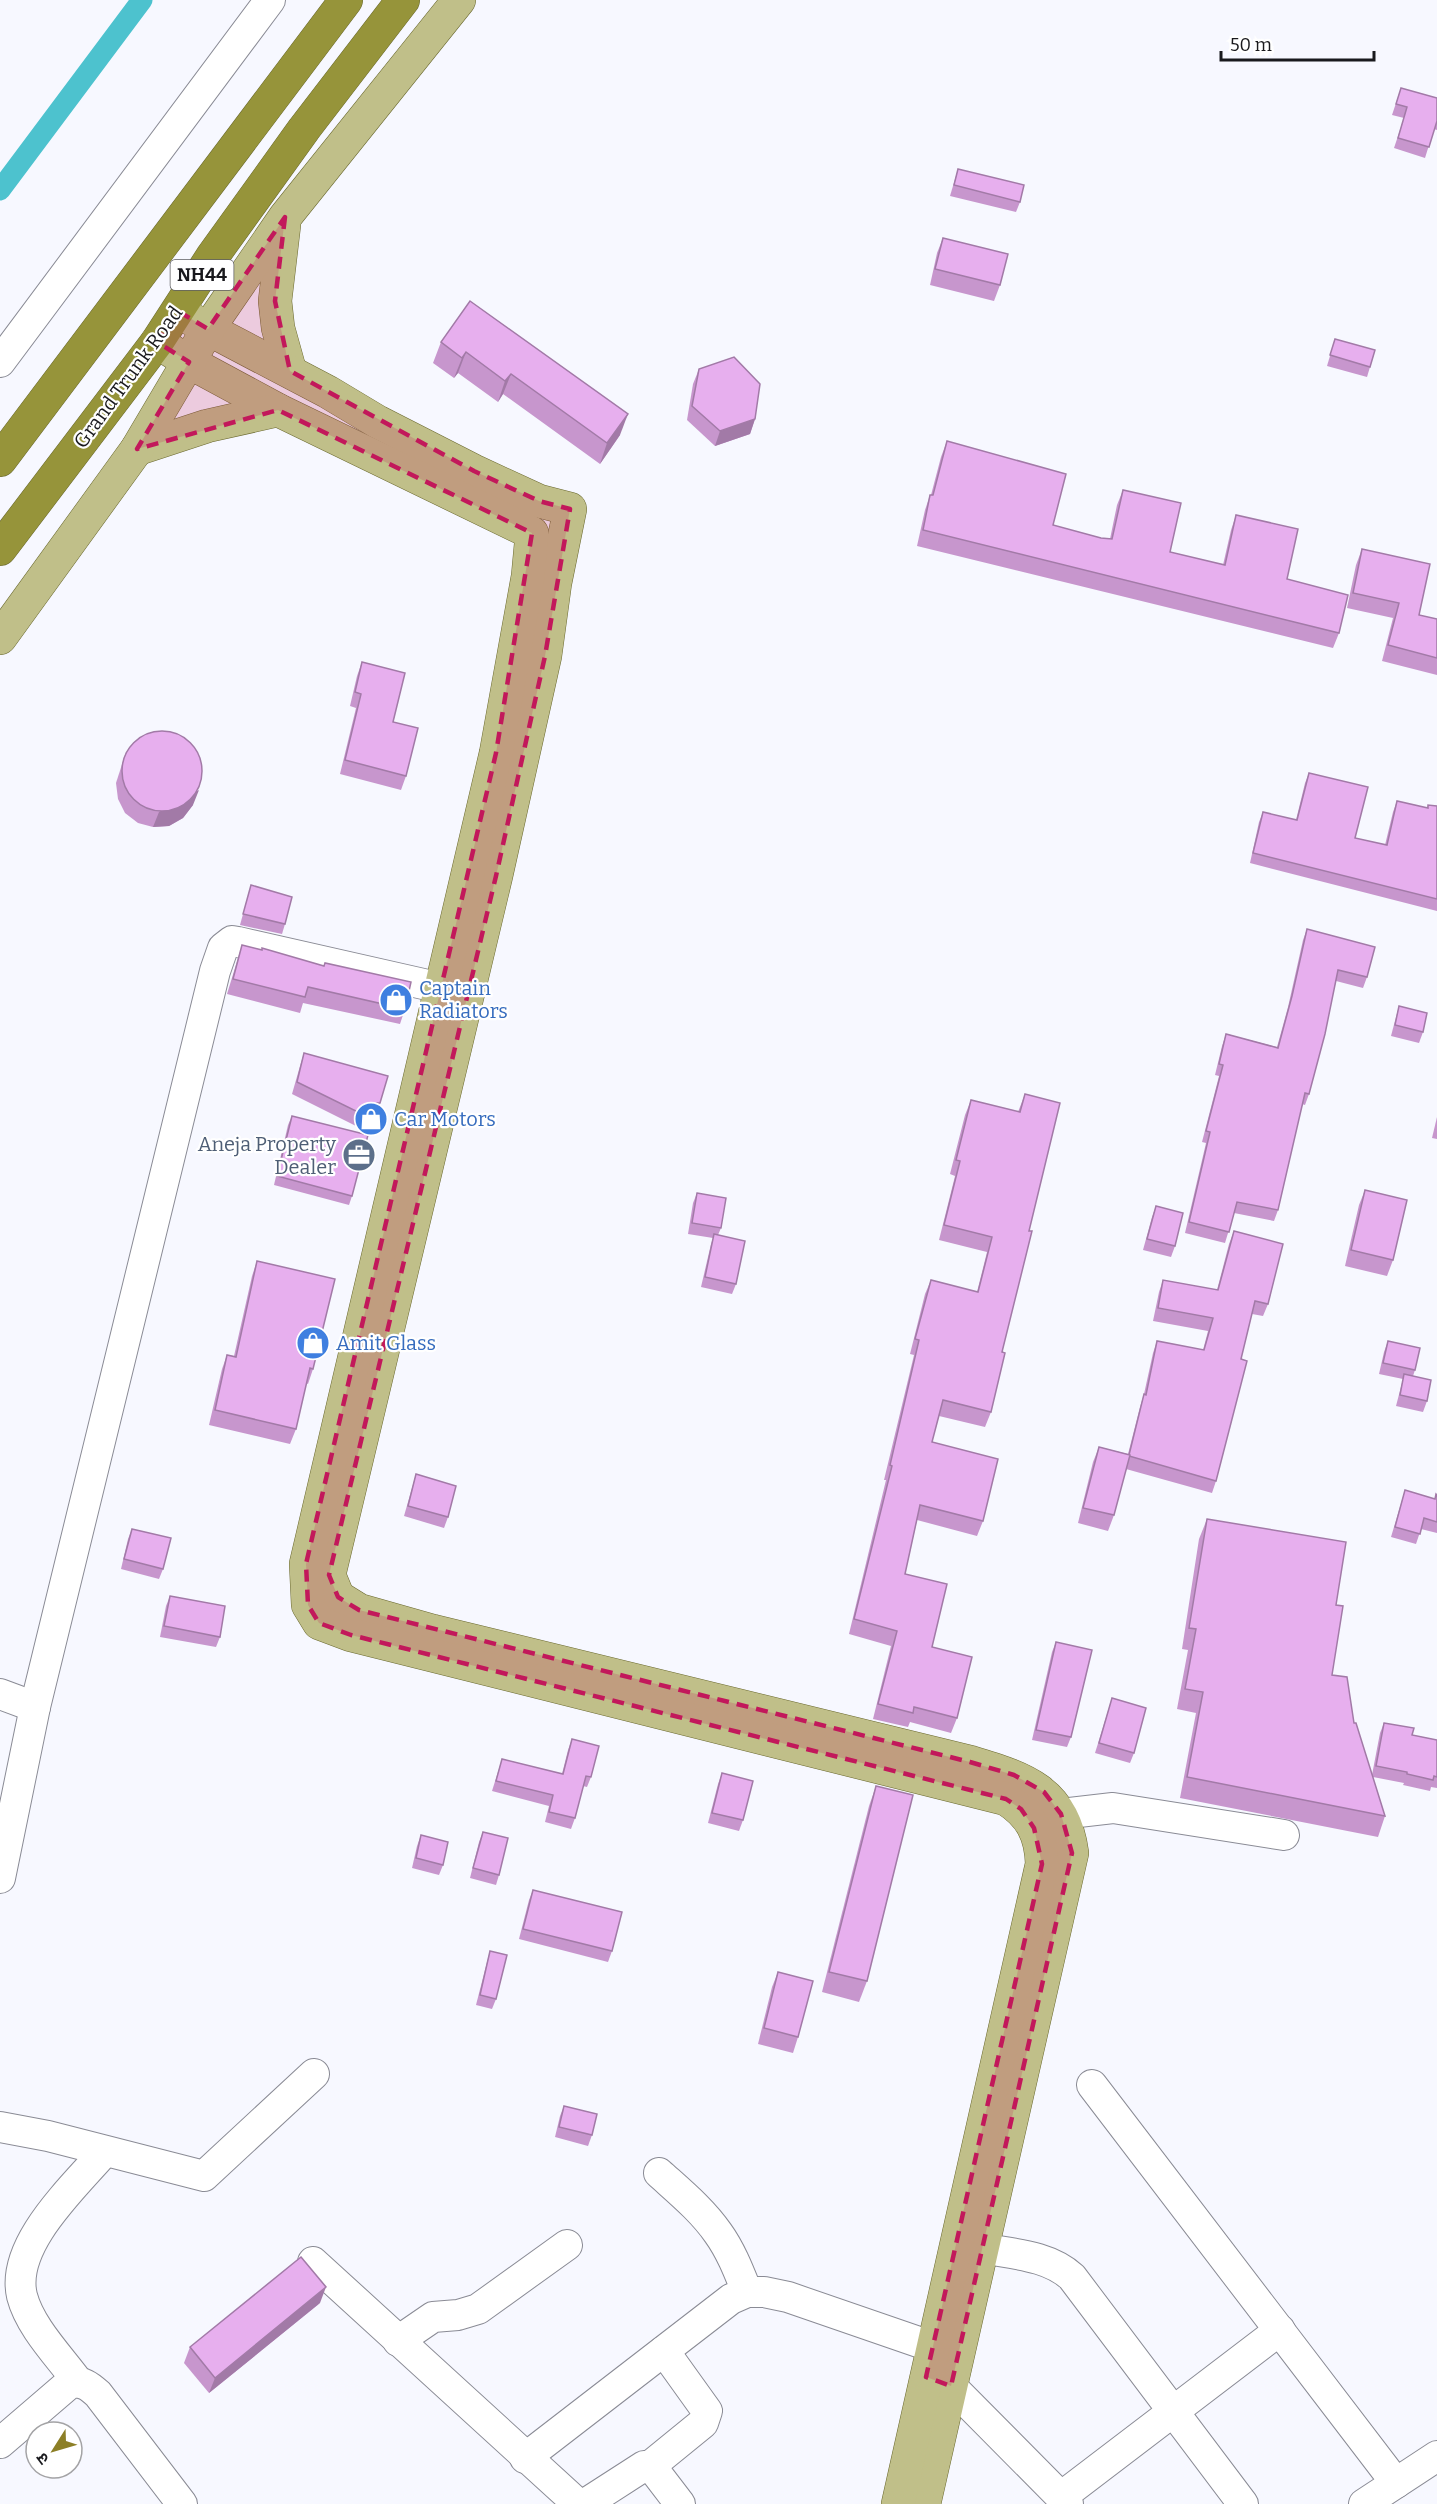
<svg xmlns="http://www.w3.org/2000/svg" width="1437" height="2504" font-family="Bitter,'Noto Sans Devanagari',serif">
<rect width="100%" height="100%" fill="#f7f8ff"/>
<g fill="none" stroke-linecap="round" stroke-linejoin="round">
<polyline stroke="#4dc2ce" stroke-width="21" points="0,190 142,0"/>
<g stroke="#8a8b95" stroke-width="32">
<g id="minor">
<polyline points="0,362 270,0"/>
<polyline points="0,1694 35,1707"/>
<polyline points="1040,1825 1061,1814 1113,1808 1284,1835"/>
<polyline points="0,1878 35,1707 215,971 223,948 232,941 238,942 441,988 464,987"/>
<polyline points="1092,2085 1396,2483"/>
<polyline points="0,2127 48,2136 204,2176 314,2074"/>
<path d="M 659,2173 C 680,2192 702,2210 718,2233 C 731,2251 739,2272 747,2292"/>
<path d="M 981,2248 C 1012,2254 1048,2255 1072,2277 L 1243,2504"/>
<polyline points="313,2262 578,2504"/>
<polyline points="398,2341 433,2317 458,2315 478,2309 567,2245"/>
<polyline points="930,2378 951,2386 1068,2504"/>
<path d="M 78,2382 C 59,2356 30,2327 22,2296 C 10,2245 73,2188 104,2152"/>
<path d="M 0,2443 L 70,2383 C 83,2381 89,2386 98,2394 L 182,2504"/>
<polyline points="525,2458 731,2299 747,2292 764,2292 788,2297 933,2347"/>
<polyline points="649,2467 703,2423 707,2411 664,2351"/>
<polyline points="1061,2497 1280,2330"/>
<polyline points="585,2504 644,2466 654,2470 680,2504"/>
<polyline points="1364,2504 1437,2456"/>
</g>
</g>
<g stroke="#6a6930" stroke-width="34">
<g id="major">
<polyline points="284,225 275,301 278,328 290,371"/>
<path d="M 178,311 L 208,329 L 328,392 L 378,422 L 474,471 L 539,501 L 570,509 L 555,583 L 545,656 L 496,876 L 329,1575 L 338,1597 L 359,1610 L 433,1631 L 970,1762 C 1023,1778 1064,1790 1072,1853 L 924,2504"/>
<path d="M 157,342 L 189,362 L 278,410 L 532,533 L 528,576 L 496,753 L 306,1564 L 308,1605 L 319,1623 L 351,1635 L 1006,1799 C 1031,1815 1041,1834 1042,1864 L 898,2504"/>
<polyline points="137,449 207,426 278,410"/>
<polyline points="0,638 137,449 208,329 285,217 459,0"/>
</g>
</g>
<g stroke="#6a6930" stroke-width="34">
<g id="highway">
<polyline points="0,460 346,0"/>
<polyline points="0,549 157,342 212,257 304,129 403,0"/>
</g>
</g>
<use href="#minor" stroke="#fff" stroke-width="30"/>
<use href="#major" stroke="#c0bf89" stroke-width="33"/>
<use href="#highway" stroke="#96943a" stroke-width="33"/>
</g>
<g fill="#c796cd">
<polygon points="1401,88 1437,98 1437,130 1434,129 1425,158 1394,148 1404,118 1392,115"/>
<polygon points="958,169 1020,202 1016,212 950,196"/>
<polygon points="943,238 1000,285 994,301 930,285 937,253"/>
<polygon points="470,301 620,435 600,464 503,394 498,402 458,373 454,378 433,363 441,342"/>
<polygon points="1335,339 1370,367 1367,377 1327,366"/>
<polygon points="699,369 755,419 750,434 715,446 687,420 693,384"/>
<polygon points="947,441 1053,525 1101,538 1110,539 1117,505 1123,490 1170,552 1223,565 1231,530 1236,515 1287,579 1339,633 1333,648 917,546 925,510 930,495 931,495 941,457"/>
<polygon points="1362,549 1419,615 1437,619 1437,675 1382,661 1393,618 1347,608 1356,565"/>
<polygon points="362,662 406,776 401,790 340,774 356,708 350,706 357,676"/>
<polygon points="126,752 193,805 183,818 169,826 153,827 138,823 125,813 118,799 116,783"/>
<polygon points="1309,773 1355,838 1385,845 1393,812 1397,801 1427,808 1428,805 1437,806 1437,911 1250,863 1259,822 1263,812 1296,820 1305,783"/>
<polygon points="251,885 285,924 282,934 240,925"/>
<polygon points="1307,929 1367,977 1363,988 1336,981 1309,1094 1305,1105 1302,1104 1278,1210 1274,1221 1234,1213 1225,1243 1185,1233 1206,1143 1202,1142 1219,1076 1215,1075 1222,1046 1226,1034 1277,1047 1288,1007 1303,940"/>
<polygon points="242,945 405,1009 400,1024 303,1003 300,1013 227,994"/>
<polygon points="1399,1006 1423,1032 1419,1043 1391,1036 1396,1017"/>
<polygon points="304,1053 380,1103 376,1116 374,1115 368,1132 292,1094 300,1066"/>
<polygon points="1025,1094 1029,1231 1002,1352 991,1412 985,1427 939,1416 932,1442 983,1521 977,1536 917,1520 905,1574 957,1718 951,1733 910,1722 908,1727 873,1719 891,1646 849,1634 886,1480 884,1480 914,1355 910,1354 925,1294 931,1280 977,1292 987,1252 939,1240 955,1176 950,1174 965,1115 971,1100 1018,1112"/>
<polygon points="292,1116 352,1196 349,1205 274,1185 288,1125"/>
<polygon points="1437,1117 1437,1139 1432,1138"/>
<polygon points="1365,1190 1393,1260 1387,1276 1345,1266 1359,1205"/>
<polygon points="697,1193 721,1228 718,1235 736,1284 732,1294 701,1287 711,1244 713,1238 688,1234 693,1203"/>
<polygon points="1156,1206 1175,1246 1171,1257 1143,1250 1152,1217"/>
<polygon points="1234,1231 1268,1304 1263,1316 1252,1314 1241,1359 1216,1481 1212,1493 1126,1469 1114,1515 1108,1531 1078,1523 1093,1462 1099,1447 1128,1454 1140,1407 1144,1394 1153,1353 1157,1341 1203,1350 1208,1331 1153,1321 1159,1292 1163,1280 1217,1290 1229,1244"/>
<polygon points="257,1261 313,1369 308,1384 306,1383 296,1429 290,1444 209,1425 222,1369 227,1355 234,1356 252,1276"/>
<polygon points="1388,1341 1415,1370 1413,1376 1427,1401 1423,1412 1396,1406 1403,1379 1379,1374 1384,1352"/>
<polygon points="416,1474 448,1517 444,1528 404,1516"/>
<polygon points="1405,1490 1434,1499 1437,1495 1437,1533 1421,1529 1416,1544 1391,1537"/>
<polygon points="1207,1519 1336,1605 1332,1675 1354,1723 1372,1775 1380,1733 1384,1723 1412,1735 1437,1740 1437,1788 1431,1787 1430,1791 1403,1785 1404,1783 1373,1777 1385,1816 1378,1837 1180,1798 1196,1713 1177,1709 1188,1650 1182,1649 1199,1539"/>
<polygon points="132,1529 163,1569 159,1579 121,1569 128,1539"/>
<polygon points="170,1596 220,1637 216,1647 160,1637 166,1606"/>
<polygon points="1056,1642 1071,1737 1067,1747 1032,1740 1052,1652"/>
<polygon points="1112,1698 1134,1753 1130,1763 1095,1753"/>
<polygon points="572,1739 591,1777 587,1787 583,1786 575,1818 571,1829 545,1822 549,1806 492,1791 502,1759 562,1774 568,1750"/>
<polygon points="722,1773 743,1820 739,1831 708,1823 718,1784"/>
<polygon points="876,1786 867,1981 859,2002 822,1992 869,1806"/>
<polygon points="483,1832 499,1875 496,1885 470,1878 479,1842"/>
<polygon points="421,1835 443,1865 439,1875 412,1868 417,1846"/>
<polygon points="533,1890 612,1951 608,1962 519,1939 529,1900"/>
<polygon points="490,1951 496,1999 492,2009 476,2005 487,1962"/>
<polygon points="778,1972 798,2037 793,2053 758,2044 772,1987"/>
<polygon points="564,2106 592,2135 588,2146 555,2137 560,2116"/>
<polygon points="320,2303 209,2393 184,2363 190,2347"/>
</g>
<g fill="#a27aa7">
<polygon points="466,352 458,373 454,378 462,358"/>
<polygon points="511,374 503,394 498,402 505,381"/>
<polygon points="628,414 620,435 600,464 607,443"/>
<polygon points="755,419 750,434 715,446 720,431"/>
<polygon points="199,790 193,805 183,818 169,826 153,827 159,812"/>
<polygon points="326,2287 320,2303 209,2393 215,2378"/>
</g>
<g fill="#e7afee" stroke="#a27aa7" stroke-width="1.5">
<polygon points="1401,88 1437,98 1437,121 1429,147 1398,138 1407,107 1396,104"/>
<polygon points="958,169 1024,185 1020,202 954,185"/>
<polygon points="943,238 1008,254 1000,285 935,269"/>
<polygon points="470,301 628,414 607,443 511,374 505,381 466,352 462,358 441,342"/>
<polygon points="1335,339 1375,350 1370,367 1330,355"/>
<polygon points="734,357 760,384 755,419 720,431 692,406 699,369"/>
<polygon points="947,441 1066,474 1053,525 1101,538 1112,539 1123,490 1181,503 1170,552 1225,565 1236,515 1298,529 1287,579 1348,595 1339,633 923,530 930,495 933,495"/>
<polygon points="1362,549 1430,564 1419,615 1437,619 1437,658 1388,645 1399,603 1353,593"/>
<polygon points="362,662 405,673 393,722 418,728 406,776 345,760 361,694 355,692"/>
<circle cx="162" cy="771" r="40"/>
<polygon points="1309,773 1368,787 1355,838 1387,845 1397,801 1428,808 1428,805 1437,806 1437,899 1253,853 1263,812 1297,820"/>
<polygon points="251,885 292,897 285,924 243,914"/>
<polygon points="1307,929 1375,947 1367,977 1338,970 1325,1034 1309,1094 1305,1093 1278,1210 1237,1202 1229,1232 1189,1222 1210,1132 1206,1131 1223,1065 1219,1064 1226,1034 1278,1048 1292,996"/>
<polygon points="242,945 262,950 262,948 324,966 325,963 411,982 405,1009 308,987 305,997 233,979"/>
<polygon points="1399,1006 1427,1013 1423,1032 1395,1025"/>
<polygon points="304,1053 388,1076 380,1103 377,1103 372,1119 297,1082"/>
<polygon points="1025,1094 1060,1103 1029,1231 1032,1231 1002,1352 1005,1353 991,1412 943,1400 932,1442 998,1459 983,1521 920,1505 905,1574 947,1584 932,1647 972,1657 957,1718 914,1707 913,1713 878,1704 897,1631 854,1619 892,1466 890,1465 919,1340 915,1339 931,1280 978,1292 992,1237 944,1225 960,1161 956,1160 971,1100 1020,1112"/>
<polygon points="292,1116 368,1135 352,1196 277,1176"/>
<polygon points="1365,1190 1407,1200 1393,1260 1351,1250"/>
<polygon points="697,1193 726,1198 721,1228 692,1223"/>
<polygon points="1156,1206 1183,1213 1175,1246 1147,1239"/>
<polygon points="1234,1231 1283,1244 1268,1304 1255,1301 1241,1359 1247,1361 1216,1481 1129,1456 1129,1455 1144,1394 1146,1395 1157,1341 1204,1350 1213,1318 1158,1308 1163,1280 1218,1290"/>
<polygon points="714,1234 745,1241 736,1284 705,1277"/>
<polygon points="257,1261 335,1279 313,1369 310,1368 296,1429 215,1410 227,1355 236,1357"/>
<polygon points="1388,1341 1420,1348 1415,1370 1383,1363"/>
<polygon points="1404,1374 1431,1380 1427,1401 1400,1395"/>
<polygon points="1099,1447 1130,1455 1114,1515 1083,1508"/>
<polygon points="416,1474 456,1486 448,1517 408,1506"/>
<polygon points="1405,1490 1435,1499 1436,1494 1437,1495 1437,1522 1424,1518 1420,1534 1395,1527"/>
<polygon points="1207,1519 1346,1542 1336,1605 1343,1606 1332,1675 1347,1677 1354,1723 1356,1723 1385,1816 1187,1777 1203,1692 1185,1689 1196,1629 1189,1628"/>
<polygon points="132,1529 171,1538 163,1569 124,1559"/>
<polygon points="170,1596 225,1606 220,1637 164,1626"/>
<polygon points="1056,1642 1092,1650 1071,1737 1036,1730"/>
<polygon points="1112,1698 1146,1708 1134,1753 1099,1743"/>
<polygon points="1384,1723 1414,1728 1412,1735 1437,1740 1437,1777 1434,1776 1433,1780 1407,1774 1407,1772 1376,1766"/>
<polygon points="572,1739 599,1746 591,1777 586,1776 575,1818 549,1812 553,1795 496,1781 502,1759 563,1774"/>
<polygon points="722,1773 753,1781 743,1820 712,1813"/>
<polygon points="876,1786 913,1795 867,1981 829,1972"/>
<polygon points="483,1832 508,1838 499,1875 473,1868"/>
<polygon points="421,1835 448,1842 443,1865 416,1858"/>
<polygon points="533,1890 622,1912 612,1951 523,1929"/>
<polygon points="490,1951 507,1955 496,1999 480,1995"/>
<polygon points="778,1972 813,1981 798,2037 764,2028"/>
<polygon points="564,2106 597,2114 592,2135 559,2127"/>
<polygon points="301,2257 326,2287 215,2378 190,2347"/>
</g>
<path fill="#c2185b" fill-opacity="0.2" stroke="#c2185b" stroke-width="4.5" stroke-dasharray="12 8" stroke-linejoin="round" d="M 285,217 L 275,301 L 290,371 L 474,471 L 539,501 L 570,509 L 545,656 L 496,876 L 329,1575 L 338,1597 L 359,1610 L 970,1762 L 1014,1775 L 1044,1792 L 1061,1814 L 1072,1853 L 951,2386 L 926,2377 L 1042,1864 L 1034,1828 L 1021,1809 L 1006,1799 L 351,1635 L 319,1623 L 308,1605 L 306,1564 L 496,753 L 532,533 L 278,410 L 137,449 L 189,362 L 157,342 L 178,311 L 208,329 Z"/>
<defs>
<g id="shop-disc" transform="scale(1.725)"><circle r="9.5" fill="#3f7fe0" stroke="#fff"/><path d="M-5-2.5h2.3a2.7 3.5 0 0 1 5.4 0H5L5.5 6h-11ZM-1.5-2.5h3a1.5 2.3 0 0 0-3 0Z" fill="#fff"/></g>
<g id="office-disc" transform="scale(1.725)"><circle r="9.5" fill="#5c6f8a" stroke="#fff"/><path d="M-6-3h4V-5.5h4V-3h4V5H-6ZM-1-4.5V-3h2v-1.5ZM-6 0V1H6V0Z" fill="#fff"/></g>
</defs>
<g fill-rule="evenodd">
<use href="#shop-disc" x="396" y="1000"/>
<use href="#shop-disc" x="371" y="1119"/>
<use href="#office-disc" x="359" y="1155"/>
<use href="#shop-disc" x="313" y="1343"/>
</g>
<g text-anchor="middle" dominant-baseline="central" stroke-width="4.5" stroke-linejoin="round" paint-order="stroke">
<rect fill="#fff" stroke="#5e5e61" stroke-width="1.5" x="170.5" y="260" width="63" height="30" rx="4.5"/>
<g font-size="18" font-weight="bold" fill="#19191d">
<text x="202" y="275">NH44</text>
</g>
<g font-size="20" fill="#19191d" stroke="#fff">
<text transform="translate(128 377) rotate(-54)">Grand Trunk Road</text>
</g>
<g font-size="20" fill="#366cbe" stroke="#fff" text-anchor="start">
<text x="419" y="988">Captain<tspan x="419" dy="23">Radiators</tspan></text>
<text x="394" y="1119">Car Motors</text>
<text x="336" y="1343">Amit Glass</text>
</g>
<g font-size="20" fill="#4e5e75" stroke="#fff" text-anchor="end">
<text x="336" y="1144">Aneja Property<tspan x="336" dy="23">Dealer</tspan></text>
</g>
</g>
<g transform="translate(54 2450) rotate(233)"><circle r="28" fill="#ffffff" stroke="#a3a3a5" stroke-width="1.5"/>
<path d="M0-4.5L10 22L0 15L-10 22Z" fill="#8c7f26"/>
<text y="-9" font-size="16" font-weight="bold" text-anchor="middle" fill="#19191d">उ</text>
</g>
<path d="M1221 51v9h153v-9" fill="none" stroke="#19191d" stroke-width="3"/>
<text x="1230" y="51" font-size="18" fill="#19191d" stroke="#ffffff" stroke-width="4.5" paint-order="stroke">50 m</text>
</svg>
